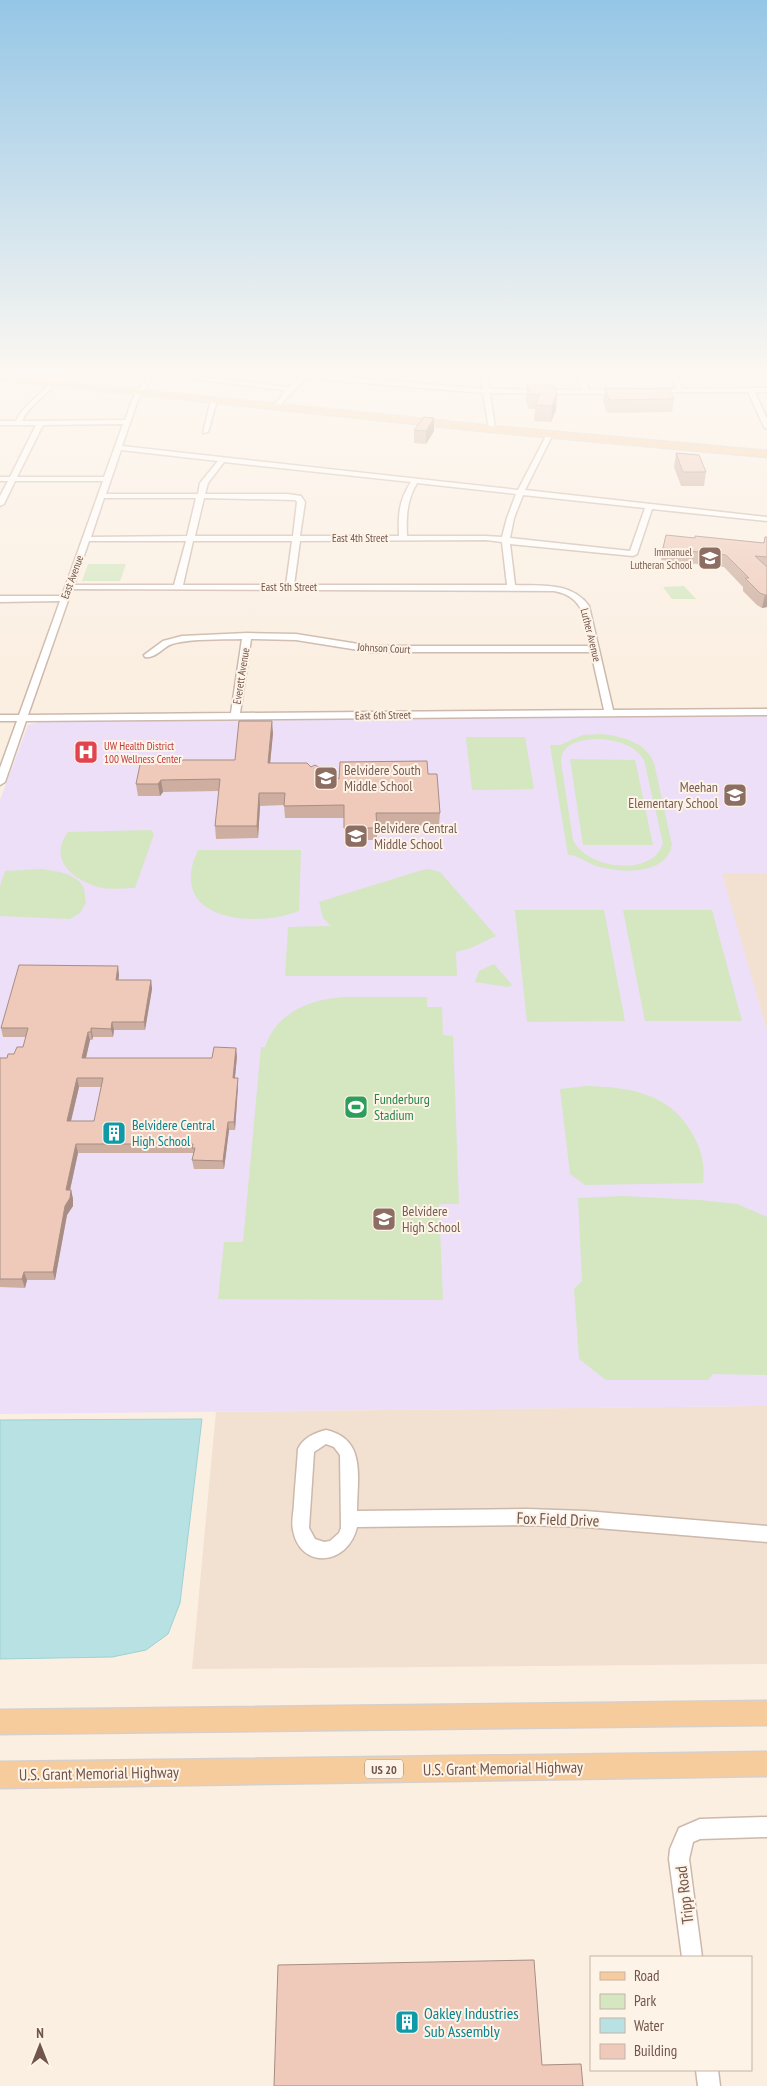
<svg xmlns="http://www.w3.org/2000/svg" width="767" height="2086" font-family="'PT Sans Narrow',sans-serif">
<rect width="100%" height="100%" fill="#fbefe2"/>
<g fill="#f2e0d1">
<polygon points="722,873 767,873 767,1031 725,886"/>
<polygon points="767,1406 767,1664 192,1669 216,1412"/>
</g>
<polygon fill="#ecdff7" points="767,716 767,873 722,873 767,1031 767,1406 0,1414 0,800 28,725 40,722"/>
<g fill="#d4e7c1" fill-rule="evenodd">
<polygon points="88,564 126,564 120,581 82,581"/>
<polygon points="684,586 696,599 672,599 663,587"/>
<path d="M 601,734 C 621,736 646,742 654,763 L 672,845 C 666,876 619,873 597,866 C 587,863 578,855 568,855 L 550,745 L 560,745 L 583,735 ZM 602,739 C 618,741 635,745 644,760 L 663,843 C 653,878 586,869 573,840 L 561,762 C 561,741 585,739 602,739 Z"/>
<polygon points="466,737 525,737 534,789 472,790"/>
<polygon points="570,759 635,760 653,845 583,845"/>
<path d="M 151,830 L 154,834 L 135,888 C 121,888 104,891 92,885 C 67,875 50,856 68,832 Z"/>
<path d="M 198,850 L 301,850 L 299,911 C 253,929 165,920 198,850 Z"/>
<path d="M 42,869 C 55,871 75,873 83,886 C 85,891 85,898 86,903 L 80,913 L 70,919 L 0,916 L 0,886 L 5,871 Z"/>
<polygon points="429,869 440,872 496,936 471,948 456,952 457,976 285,976 288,927 331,926 323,918 319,902 422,870"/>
<polygon points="515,910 604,910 625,1021 527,1022"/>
<polygon points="623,910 712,910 742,1021 645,1021"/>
<polygon points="494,964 512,985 508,987 475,982 479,971"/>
<path d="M 345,997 L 427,997 L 427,1007 L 442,1007 L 443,1035 L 453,1036 L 459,1204 L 439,1204 L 443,1300 L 218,1299 L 224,1242 L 243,1242 L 261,1047 L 265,1047 C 277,1012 310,999 345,997 Z"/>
<path d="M 586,1086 C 629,1087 671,1093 693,1135 C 702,1151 705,1165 703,1183 L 585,1185 L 570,1174 L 560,1089 Z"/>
<polygon points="623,1196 699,1200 737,1204 767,1217 767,1375 713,1374 708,1380 606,1380 579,1359 574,1289 582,1281 578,1198"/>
</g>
<polygon fill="#b8e1e3" stroke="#9ed1d4" points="202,1419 180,1603 168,1634 146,1650 112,1657 0,1659 0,1420"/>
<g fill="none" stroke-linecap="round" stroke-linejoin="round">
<g stroke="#cdb8ac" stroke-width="3">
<g id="minor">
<path d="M 56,375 L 62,375 C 52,393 31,402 22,421 L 125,420 L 132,400 L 148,375 L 154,375 L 138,400 L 122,446 L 518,490 L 547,434 L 550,432 L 553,434 L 525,490 L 767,517 L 767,521 L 652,509 L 637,554 L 633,556 L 510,544 L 515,585 C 542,586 572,582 589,606 L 613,710 L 767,709 L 767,715 L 26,721 L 5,782 L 0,785 L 0,768 L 17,721 L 0,721 L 0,715 L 19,715 L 60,601 L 0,602 L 0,596 L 62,596 L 103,481 L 15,481 L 4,504 L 0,506 L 0,496 L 8,481 L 0,481 L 0,477 L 10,477 L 36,425 L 0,425 L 0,421 L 16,421 C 25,402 45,393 56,375 ZM 123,424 L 104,477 L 17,477 L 43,425 ZM 121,450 L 218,461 L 200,483 L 198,494 L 106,494 ZM 224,462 L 411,482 C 399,500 398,515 399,536 L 300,536 L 305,502 L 301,496 L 288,494 L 205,494 L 208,483 ZM 417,483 L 516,494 L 507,518 L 502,537 L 486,536 L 407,536 C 406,516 407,500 417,483 ZM 523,495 L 645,508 L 630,551 L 510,538 L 514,518 ZM 104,498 L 196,498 L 187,536 L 91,537 ZM 204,498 L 295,500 L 297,502 L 293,536 L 195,536 ZM 486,540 L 502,542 L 507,585 L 294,585 L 300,541 ZM 89,541 L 186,541 L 174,585 L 74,585 ZM 193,541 L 292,541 L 286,585 L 183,585 ZM 72,589 L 554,591 C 586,597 584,620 590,646 L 371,646 L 296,634 L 247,633 L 182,636 L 163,641 L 144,655 L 145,657 C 155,659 163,647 172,644 C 194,638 220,640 242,639 L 231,713 L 28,715 ZM 251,639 L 296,640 L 371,652 L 591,652 L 604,710 L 240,713 Z"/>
<polygon points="159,375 185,375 288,387 302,375 321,375 483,389 481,375 487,375 489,389 582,390 578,375 584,375 589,390 620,390 623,392 620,394 490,393 495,429 492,431 489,429 483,393 306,378 277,408 274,406 285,391 284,390"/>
<polygon points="671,375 677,375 682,389 767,388 767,392 755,392 767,419 767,429 764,427 748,392 653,392 653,390 655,389 676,389"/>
<polygon points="214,398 217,400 208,432 203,433 211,400"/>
<path d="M 326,1430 C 367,1439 357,1478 357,1511 L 527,1509 L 585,1511 L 767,1526 L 767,1542 L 585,1527 L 527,1525 L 357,1527 C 348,1566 300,1570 293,1530 C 291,1521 294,1511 294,1503 C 295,1485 297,1467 298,1449 C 303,1438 314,1433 326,1430 ZM 326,1444 L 334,1447 L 340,1455 L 341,1528 L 339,1533 L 330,1541 L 324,1542 L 315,1539 L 309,1528 L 314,1452 Z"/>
<polygon points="767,1817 767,1837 700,1839 693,1842 689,1859 702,1957 682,1957 669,1859 670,1849 679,1828 700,1819"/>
<polygon points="696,2070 718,2070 720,2086 698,2086"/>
</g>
</g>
<g stroke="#d7cfcc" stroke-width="3">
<g id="major">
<polygon points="0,376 492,426 767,451 767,457 492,432 0,380"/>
<polygon points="767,1701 767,1725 0,1734 0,1710"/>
<polygon points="767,1752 767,1776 0,1788 0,1762"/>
</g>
</g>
<use href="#minor" fill="#fff" fill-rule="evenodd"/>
<use href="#major" fill="#f7cc9d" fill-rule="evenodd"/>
</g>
<g fill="#ceaea1" fill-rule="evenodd">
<polygon points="105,375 130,375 126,379 105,378"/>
<polygon points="527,385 554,385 556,410 551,422 534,421 535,409 529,409 526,400"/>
<polygon points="605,388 674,399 672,412 607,413 603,401"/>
<polygon points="434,418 434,431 426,444 414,443 414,430"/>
<polygon points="676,453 706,472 704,486 681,486 674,467"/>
<polygon points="765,537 767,537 767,607 762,608 757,605 743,591 743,587 724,567 661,560 663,548 695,538 764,543"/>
<polygon points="273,733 270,763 311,767 339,779 428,774 440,813 439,825 377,826 377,840 344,840 344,818 285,818 284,805 260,806 258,838 216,839 215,826 219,791 163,792 160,796 138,796 136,784 235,760"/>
<path d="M 119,974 L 118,980 L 151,980 L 152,989 L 145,1030 L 114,1030 L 113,1037 L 93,1037 L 92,1040 L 90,1040 L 86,1058 L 212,1058 L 237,1056 L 235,1078 L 238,1086 L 235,1130 L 229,1130 L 224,1169 L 194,1169 L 192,1160 L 193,1156 L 193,1153 L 78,1153 L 70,1190 L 71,1190 L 73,1199 L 73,1206 L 67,1215 L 55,1280 L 27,1280 L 25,1288 L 0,1287 L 0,1058 L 7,1058 L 14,1054 L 23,1047 L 26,1037 L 3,1037 L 1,1028 ZM 79,1087 L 101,1087 L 94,1121 L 71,1121 Z"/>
</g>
<g fill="#a78d83">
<polygon points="125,375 130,375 126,379"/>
<polygon points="557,394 556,410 551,422 552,406"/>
<polygon points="434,418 434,431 426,444 426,431"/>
<polygon points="765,595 767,595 767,607 762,608"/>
<polygon points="272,721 273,733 269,775 268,763"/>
<polygon points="161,780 163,792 160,796 158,784"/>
<polygon points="259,793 260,806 258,838 257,826"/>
<polygon points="118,966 119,974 118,989 116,980"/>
<polygon points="151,980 152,989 145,1030 144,1022"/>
<polygon points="112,1022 114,1030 113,1037 111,1029"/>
<polygon points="91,1028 93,1037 92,1040 91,1032"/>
<polygon points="88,1032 90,1040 84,1066 82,1058"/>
<polygon points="236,1048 237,1056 234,1086 233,1078"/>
<polygon points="77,1078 79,1087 69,1129 67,1121"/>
<polygon points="238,1078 238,1086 235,1130 234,1122"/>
<polygon points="228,1122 229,1130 224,1169 223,1161"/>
<polygon points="76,1144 78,1153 68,1199 66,1190"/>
<polygon points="71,1190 73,1199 73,1206 67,1215 55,1280 53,1272 65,1206"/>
<polygon points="24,1272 27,1280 25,1288 22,1279"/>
</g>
<g fill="#efcabb" stroke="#a78d83" fill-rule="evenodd">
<polygon points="527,385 554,385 557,394 552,406 535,405 540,394 530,394"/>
<polygon points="605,388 670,389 674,399 609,400"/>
<polygon points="424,417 434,418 426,431 414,430"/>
<polygon points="676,453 699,455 706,472 683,472"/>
<polygon points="666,535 695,538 695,536 764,543 765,537 767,537 767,557 755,556 767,567 767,595 765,595 760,593 745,578 749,578 726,555 663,548"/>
<polygon points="239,721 272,721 268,763 307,763 311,767 315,765 339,779 340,762 427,761 428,774 437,774 440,813 376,813 377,828 344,828 344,805 284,806 285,793 259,793 257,826 215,826 220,779 161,780 158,784 136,784 141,760 235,760"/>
<path d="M 19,965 L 118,966 L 116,980 L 151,980 L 144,1022 L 112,1022 L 111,1029 L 91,1028 L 91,1032 L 88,1032 L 82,1058 L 212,1058 L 214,1047 L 236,1048 L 233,1078 L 238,1078 L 234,1122 L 228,1122 L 223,1161 L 192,1160 L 195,1148 L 192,1148 L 193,1144 L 76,1144 L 66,1190 L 71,1190 L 70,1198 L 65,1206 L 53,1272 L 24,1272 L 22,1279 L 0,1279 L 0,1058 L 7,1058 L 8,1054 L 14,1054 L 17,1047 L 23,1047 L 28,1028 L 1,1028 ZM 77,1078 L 103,1078 L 94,1121 L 67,1121 Z"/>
<polygon points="534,1960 542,2065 581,2064 583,2086 274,2086 278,1965"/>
</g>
<linearGradient id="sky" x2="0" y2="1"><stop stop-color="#95c6e6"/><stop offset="0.56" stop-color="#fdf8f2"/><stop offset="1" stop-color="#fdf8f2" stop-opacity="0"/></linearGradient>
<rect width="767" height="668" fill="url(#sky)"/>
<defs>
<g id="school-square" transform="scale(1.25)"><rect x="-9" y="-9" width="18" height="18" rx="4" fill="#8d6e63" stroke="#fef3e7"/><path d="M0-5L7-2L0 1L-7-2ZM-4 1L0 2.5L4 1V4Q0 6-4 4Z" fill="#fff"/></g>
<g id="hospital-square" transform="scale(1.25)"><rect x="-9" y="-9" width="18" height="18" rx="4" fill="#e0444e" stroke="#fef3e7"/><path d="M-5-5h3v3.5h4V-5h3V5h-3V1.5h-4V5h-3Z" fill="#fff"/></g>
<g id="stadium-square" transform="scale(1.25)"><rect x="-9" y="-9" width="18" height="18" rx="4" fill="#2e9e5b" stroke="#fef3e7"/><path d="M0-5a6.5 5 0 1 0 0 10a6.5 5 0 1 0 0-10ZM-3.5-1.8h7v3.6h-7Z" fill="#fff"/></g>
<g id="building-square" transform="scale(1.25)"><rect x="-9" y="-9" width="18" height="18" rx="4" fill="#0f9aa8" stroke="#fef3e7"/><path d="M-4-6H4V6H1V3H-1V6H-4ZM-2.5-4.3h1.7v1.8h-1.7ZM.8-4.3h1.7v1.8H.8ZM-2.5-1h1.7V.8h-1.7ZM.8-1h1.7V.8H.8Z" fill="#fff"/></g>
</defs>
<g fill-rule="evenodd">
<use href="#school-square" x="710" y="558"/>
<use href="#hospital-square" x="86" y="752"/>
<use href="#school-square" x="326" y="778"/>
<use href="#school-square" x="735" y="795"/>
<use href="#school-square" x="356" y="836"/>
<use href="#stadium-square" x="356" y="1107"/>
<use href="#building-square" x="114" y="1133"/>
<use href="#school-square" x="384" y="1219"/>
<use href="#building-square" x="407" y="2022"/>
</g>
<g text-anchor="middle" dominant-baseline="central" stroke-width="4" stroke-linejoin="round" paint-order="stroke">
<g font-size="11" fill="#71544a" stroke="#fef3e7">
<text x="360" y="538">East 4th Street</text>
<text transform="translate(72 577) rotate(-70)">East Avenue</text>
<text x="289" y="587">East 5th Street</text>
<text transform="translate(591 635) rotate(76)">Luther Avenue</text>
<text transform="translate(384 648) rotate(3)">Johnson Court</text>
<text transform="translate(241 676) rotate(-81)">Everett Avenue</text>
<text transform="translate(383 715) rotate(-1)">East 6th Street</text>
</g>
<g font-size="11" fill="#785e54" stroke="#fef3e7" text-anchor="end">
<text x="692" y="552">Immanuel<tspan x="692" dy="13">Lutheran School</tspan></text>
</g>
<g font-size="11" fill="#be3a42" stroke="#fef3e7" text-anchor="start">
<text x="104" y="746">UW Health District<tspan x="104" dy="13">100 Wellness Center</tspan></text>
</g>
<rect fill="#fef3e7" stroke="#9b8479" stroke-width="1" x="365" y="1759.5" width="38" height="19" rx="4"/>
<g font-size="12" font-weight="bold" fill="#71544a">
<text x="384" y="1769">US 20</text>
</g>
<g font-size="14" fill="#785e54" stroke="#fef3e7" text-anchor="start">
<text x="344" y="770">Belvidere South<tspan x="344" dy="16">Middle School</tspan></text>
<text x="718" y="787" text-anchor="end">Meehan<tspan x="718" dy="16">Elementary School</tspan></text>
<text x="374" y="828">Belvidere Central<tspan x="374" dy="16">Middle School</tspan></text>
<text x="402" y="1211">Belvidere<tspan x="402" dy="16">High School</tspan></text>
</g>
<g font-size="14" fill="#27864d" stroke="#fef3e7" text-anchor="start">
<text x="374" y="1099">Funderburg<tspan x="374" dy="16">Stadium</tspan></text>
</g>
<g font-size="14" fill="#0d838f" stroke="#fef3e7" text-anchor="start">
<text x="132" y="1125">Belvidere Central<tspan x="132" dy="16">High School</tspan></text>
</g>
<g font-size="16" fill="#71544a" stroke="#fef3e7">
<text transform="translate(558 1519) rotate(2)">Fox Field Drive</text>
<text transform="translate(503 1768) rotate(-1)">U.S. Grant Memorial Highway</text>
<text transform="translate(99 1773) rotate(-1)">U.S. Grant Memorial Highway</text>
<text transform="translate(684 1895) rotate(-97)">Tripp Road</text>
</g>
<g font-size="16" fill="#0d838f" stroke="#fef3e7" text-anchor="start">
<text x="424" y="2013">Oakley Industries<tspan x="424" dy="18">Sub Assembly</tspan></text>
</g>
</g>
<rect x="590" y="1956" width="162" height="115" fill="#fef3e7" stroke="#c6b3a8"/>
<rect x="600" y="1972" width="25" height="8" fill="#f7cc9d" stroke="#c6b3a8"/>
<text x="634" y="1981" font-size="15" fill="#71544a">Road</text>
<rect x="600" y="1994" width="25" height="15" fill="#d4e7c1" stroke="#c6b3a8"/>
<text x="634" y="2006" font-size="15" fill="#71544a">Park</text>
<rect x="600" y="2018" width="25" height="15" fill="#b8e1e3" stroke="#c6b3a8"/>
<text x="634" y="2031" font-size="15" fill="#71544a">Water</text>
<rect x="600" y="2044" width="25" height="15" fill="#efcabb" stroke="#c6b3a8"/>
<text x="634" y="2056" font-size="15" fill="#71544a">Building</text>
<g transform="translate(40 2046)" stroke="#fef3e7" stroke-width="4" paint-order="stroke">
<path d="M0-4L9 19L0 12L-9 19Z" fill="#71544a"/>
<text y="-8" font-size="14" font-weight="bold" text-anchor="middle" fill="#71544a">N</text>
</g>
</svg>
